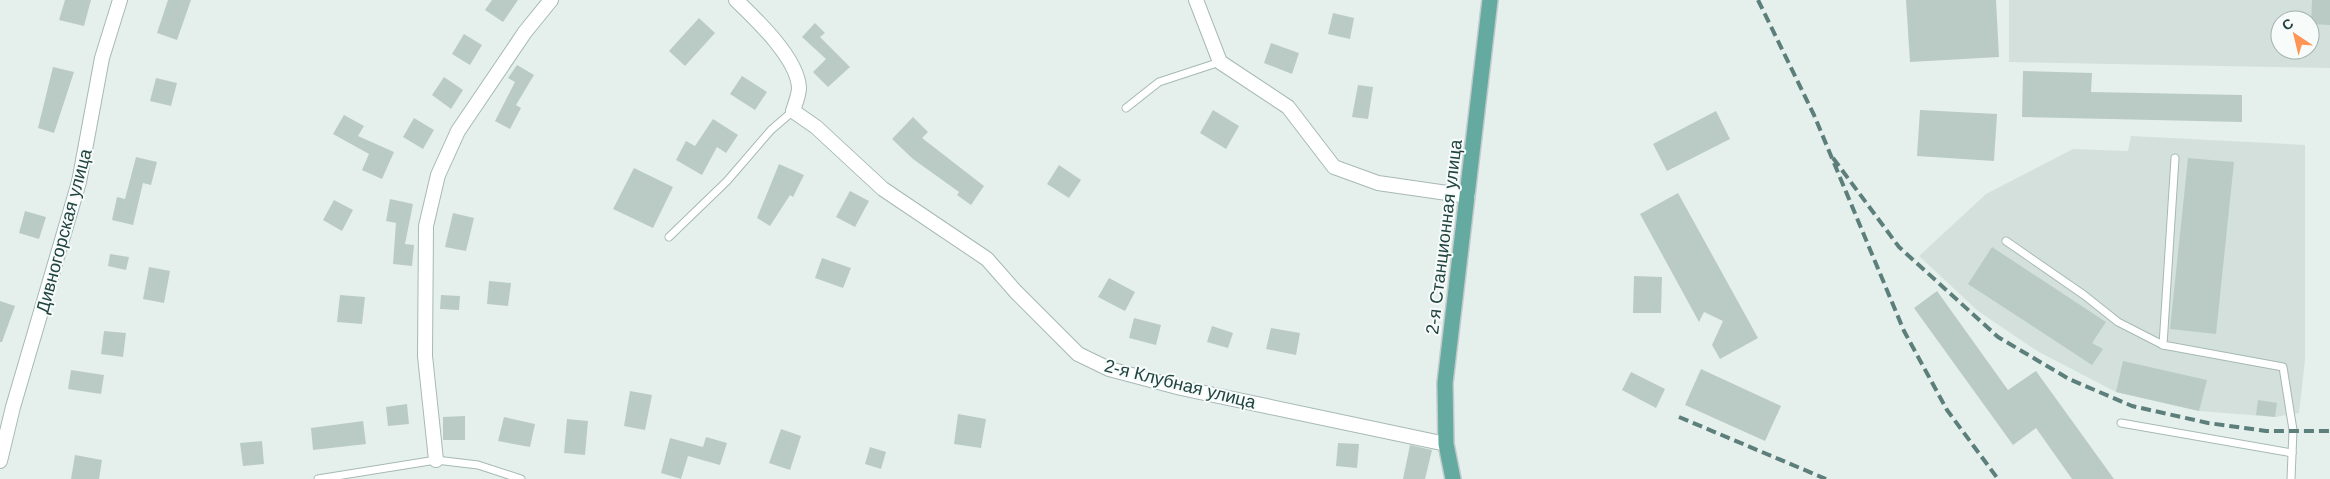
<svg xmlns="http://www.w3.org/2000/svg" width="2330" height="479" font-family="Arial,sans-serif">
<rect width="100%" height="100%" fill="#e5f0ec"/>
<g fill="#d3e0dc" fill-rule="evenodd">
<path d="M 2009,0 L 2330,0 L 2330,68 L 2009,62 ZM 2280,20 L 2310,20 L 2310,50 L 2280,50 Z"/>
<polygon points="2131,136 2305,145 2305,360 2299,413 2275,417 2199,411 2116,392 2037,351 1978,311 1919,256 1986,194 2073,149 2128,151"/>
</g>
<g fill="#bacbc6">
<polygon points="65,0 91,0 84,26 59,20"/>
<polygon points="168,0 191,0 177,40 157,33"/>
<polygon points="492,0 518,0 503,22 485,10"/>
<polygon points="1906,0 1996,0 1999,57 1910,62"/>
<polygon points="2312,0 2330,0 2330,25 2311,24"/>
<polygon points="1333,13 1354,18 1350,39 1328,34"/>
<polygon points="699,18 715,33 685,66 669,51"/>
<polygon points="815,23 825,33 820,37 850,67 828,87 813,72 826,59 802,37"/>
<polygon points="464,34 482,45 470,65 452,54"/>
<polygon points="1271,43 1299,53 1292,74 1264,63"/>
<polygon points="517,65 534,75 516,105 521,108 510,129 495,121 515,82 508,78"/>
<polygon points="53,67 74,72 54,133 38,128"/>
<polygon points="2023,71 2092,73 2091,92 2242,95 2242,122 2022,117"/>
<polygon points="742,76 767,92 755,110 730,94"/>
<polygon points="444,77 463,90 451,109 432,95"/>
<polygon points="156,78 177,83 171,106 150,101"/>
<polygon points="1358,85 1373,87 1368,119 1352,117"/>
<polygon points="1213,110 1239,126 1226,149 1200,133"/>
<polygon points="1920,110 1997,114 1994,161 1917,156"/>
<polygon points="1716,111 1730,139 1667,171 1653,144"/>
<polygon points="344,115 364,126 358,136 394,152 382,179 362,170 369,154 333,134"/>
<polygon points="913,117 928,132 922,138 984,186 971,205 957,195 959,192 913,159 892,139"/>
<polygon points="414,118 434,130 423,149 403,137"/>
<polygon points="713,119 738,135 726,153 717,147 702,175 676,160 686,141 695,146"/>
<polygon points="136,157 157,162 151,185 143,183 133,225 112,220 117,197 125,199"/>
<polygon points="2188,158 2234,162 2216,334 2170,329"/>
<polygon points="779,164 804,175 793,197 790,195 770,226 757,218"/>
<polygon points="1059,165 1081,180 1069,198 1047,184"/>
<polygon points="634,168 673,187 653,228 613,209"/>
<polygon points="850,191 869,201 855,227 836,217"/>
<polygon points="1678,193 1758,338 1720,359 1712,345 1723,321 1704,312 1699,322 1640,214"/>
<polygon points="390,199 413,204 405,244 414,245 412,266 393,264 396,223 386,221"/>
<polygon points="334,200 353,210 342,231 323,220"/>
<polygon points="25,211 46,217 39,239 19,233"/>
<polygon points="453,213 474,218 466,251 445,247"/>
<polygon points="1992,247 2106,322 2092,343 2103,349 2092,365 1968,284"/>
<polygon points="110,254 129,257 126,270 108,266"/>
<polygon points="822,258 851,268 843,288 815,278"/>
<polygon points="149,267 170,271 164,303 143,299"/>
<polygon points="1634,276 1662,277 1661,313 1633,313"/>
<polygon points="1109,278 1135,292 1125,311 1098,297"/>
<polygon points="489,281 511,283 508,306 487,304"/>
<polygon points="1937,291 2008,390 2036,371 2114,479 2072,479 2036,428 2013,445 1914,308"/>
<polygon points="340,295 365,297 362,324 337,322"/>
<polygon points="441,295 460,296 459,310 440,309"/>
<polygon points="0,301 15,306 2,342 0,342"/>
<polygon points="1134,318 1161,325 1156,345 1129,338"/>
<polygon points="1212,326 1233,333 1228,348 1207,342"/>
<polygon points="1271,328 1300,333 1296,355 1266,349"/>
<polygon points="104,331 126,333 123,357 101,354"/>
<polygon points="2123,361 2207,380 2199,411 2116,392"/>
<polygon points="1701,369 1781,406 1765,441 1685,405"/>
<polygon points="71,370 104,375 101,394 68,389"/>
<polygon points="1631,372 1665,389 1656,408 1622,390"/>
<polygon points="630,391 652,395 645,430 624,426"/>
<polygon points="2258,400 2277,403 2275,417 2256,415"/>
<polygon points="407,404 409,424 388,426 386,407"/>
<polygon points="958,414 986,419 981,448 954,444"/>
<polygon points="465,416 465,440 443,440 443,417"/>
<polygon points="504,417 535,424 530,447 498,441"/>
<polygon points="567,419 588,421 585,455 564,453"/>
<polygon points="363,421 366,444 313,450 311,428"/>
<polygon points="781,429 801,436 790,470 769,463"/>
<polygon points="706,437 727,443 720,465 688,456 681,479 661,473 670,438 703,447"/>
<polygon points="262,441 264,464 243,466 240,443"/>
<polygon points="1338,443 1359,444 1357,468 1336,466"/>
<polygon points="1410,445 1432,450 1425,479 1403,479"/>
<polygon points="870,447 886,452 881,469 865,464"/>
<polygon points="75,455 102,460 99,479 71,479"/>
</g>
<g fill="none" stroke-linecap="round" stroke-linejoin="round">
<g stroke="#a6b9b5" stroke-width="9">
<g id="lane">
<polyline points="1126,108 1159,82 1220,62"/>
<polyline points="2175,158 2163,345 2283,367 2293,430 2291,479"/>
<polyline points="669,237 727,181 771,130 793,111"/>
<polyline points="2006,241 2084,295 2118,322 2163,345"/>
<polyline points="2121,423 2292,453"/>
<polyline points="318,479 436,460 478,465 521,479"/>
</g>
</g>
<g stroke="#a6b9b5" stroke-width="16">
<g id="street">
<path d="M 736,0 C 757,20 798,59 799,88 C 799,95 795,104 793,111 L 816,127 L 883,189 L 987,259 L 1016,292 L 1078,354 L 1109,369 L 1181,388 L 1446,444"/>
<polyline points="1196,0 1220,62 1288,107 1334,167 1378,183 1468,196"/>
<polyline points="436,460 425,356 426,226 438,175 458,131 525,32 551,0"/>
<polyline points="0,461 13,407 79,182 102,58 120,0"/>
</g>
</g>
<g stroke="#c1cbca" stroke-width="18">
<polyline id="primary" points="1453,479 1446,444 1445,383 1490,0"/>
</g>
<use href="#lane" stroke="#fff" stroke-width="7"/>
<use href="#street" stroke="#fff" stroke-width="14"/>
<use href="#primary" stroke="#65aaa1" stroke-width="15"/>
<g stroke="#5c7f7b" stroke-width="4" stroke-dasharray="10 5" stroke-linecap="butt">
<polyline points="1758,0 1814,115 1904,331 1947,410 1998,479"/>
<polyline points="1833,158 1899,247 1998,337 2069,379 2132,406 2208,423 2266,431 2330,431"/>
<polyline points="1679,417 1826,479"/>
</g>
</g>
<g text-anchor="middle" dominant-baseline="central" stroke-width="4" stroke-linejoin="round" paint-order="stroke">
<g font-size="18" fill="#214440" stroke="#f7fbfa">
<text transform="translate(64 231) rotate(-75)">Дивногорская улица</text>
<text transform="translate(1444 237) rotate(-83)">2-я Станционная улица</text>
<text transform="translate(1180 384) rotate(14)">2-я Клубная улица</text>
</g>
</g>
<g transform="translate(2295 35) rotate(325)"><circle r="24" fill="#f7fbfa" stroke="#a1b2b0"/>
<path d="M0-4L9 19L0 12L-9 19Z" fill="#ff9554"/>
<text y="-8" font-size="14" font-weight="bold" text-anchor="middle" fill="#214440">С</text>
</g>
</svg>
